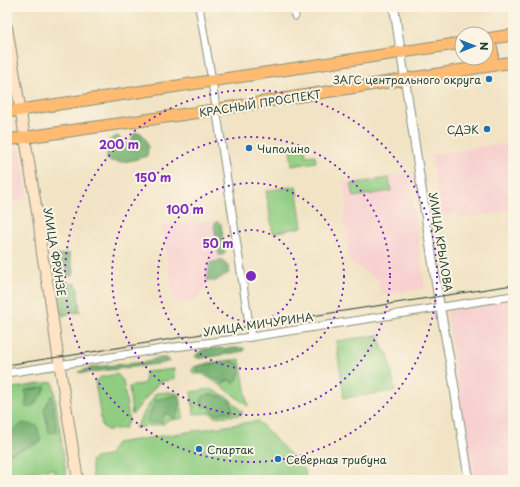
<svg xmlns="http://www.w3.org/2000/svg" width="520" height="487" font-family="'Playpen Sans',sans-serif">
<rect width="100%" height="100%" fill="#fcf5e5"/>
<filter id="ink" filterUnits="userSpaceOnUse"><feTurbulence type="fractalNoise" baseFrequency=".025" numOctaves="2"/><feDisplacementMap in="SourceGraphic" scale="8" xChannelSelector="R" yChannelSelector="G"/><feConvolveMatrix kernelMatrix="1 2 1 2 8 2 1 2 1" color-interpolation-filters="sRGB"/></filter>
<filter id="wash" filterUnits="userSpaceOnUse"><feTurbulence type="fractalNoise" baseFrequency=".012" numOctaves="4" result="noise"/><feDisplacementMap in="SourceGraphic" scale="16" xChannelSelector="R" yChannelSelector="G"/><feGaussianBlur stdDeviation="0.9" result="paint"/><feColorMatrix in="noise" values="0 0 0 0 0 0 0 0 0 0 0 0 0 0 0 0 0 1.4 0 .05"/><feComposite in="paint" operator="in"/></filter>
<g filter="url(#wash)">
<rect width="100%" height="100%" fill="#f1e3c4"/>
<g fill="#f7d0cf">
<polygon points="513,142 513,210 461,218 457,213 441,216 431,155"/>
<polygon points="21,149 28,199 7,203 7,151"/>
<polygon points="409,173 425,288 381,295 378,279 350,262 344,220 347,203 344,183"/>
<polygon points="215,220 225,281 208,283 197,299 174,302 162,226 194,221 196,223"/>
<polygon points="513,299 513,480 472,480 447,311"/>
</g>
<g fill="#90cd82" stroke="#58855b">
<polygon points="305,148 306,156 315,155 316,162 292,166 290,150"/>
<polygon points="389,178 391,191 354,197 351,184"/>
<polygon points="296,186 302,227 273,233 266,191"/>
<polygon points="379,335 382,348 388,354 395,391 344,398 336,341"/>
<polygon points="240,359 248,406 223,387 207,377 202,374 193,374 192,370 194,367 212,362"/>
<polygon points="174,369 174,379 159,382 132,415 129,387 145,383 145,372"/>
<polygon points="117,374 123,380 129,420 125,428 107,430 102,426 95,381 101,377"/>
<polygon points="53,382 67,480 56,480 54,469 25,472 21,476 21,480 7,480 7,389"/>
<polygon points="211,389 229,398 243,413 240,415 214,417 210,413 194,414 191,392"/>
<polygon points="170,392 180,394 183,418 166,421 164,424 135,428 156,393"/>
<polygon points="258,421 305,470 306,480 93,480 91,461 94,458 108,456 116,443"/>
</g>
<g fill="#74b070" stroke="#4a7652">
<path d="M 135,133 L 141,133 C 148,141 149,146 147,156 C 133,160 122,165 107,160 L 107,146 L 110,139 L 118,136 L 123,143 L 126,144 L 131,143 L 133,135 Z"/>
<polygon points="217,221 221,224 225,253 223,255 219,255 214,225"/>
<polygon points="69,253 74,272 73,275 71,276 59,276 56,275 54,262 54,256"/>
<path d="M 222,260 L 228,265 L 229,273 C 227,274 225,275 223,276 C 215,281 217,283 207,280 L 210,263 Z"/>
<path d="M 70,283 L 76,284 L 78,288 L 80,312 L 68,314 L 62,316 C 60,309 55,293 61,286 C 63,284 67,284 70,283 Z"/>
<path d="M 235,348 L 244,348 L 244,351 C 241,352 201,359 198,358 C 197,358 196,357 195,356 C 197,354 200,351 202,350 C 207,347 227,349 235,348 Z"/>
<path d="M 157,358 L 167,358 L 170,361 L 164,363 C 142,366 121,369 100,371 C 93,372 85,374 78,372 L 93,367 L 147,362 Z"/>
<path d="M 232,361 L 235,363 L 238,363 C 241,370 240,379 233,384 L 231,381 L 228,380 L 222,384 L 218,380 L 209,376 L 204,372 L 197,372 L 197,369 L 198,366 L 219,363 L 226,363 Z"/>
<polygon points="46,387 36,403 29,408 25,406 27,397 25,390"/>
<path d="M 210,394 L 221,396 L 230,401 L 233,410 L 231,413 L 224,412 L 218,414 L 214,414 L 212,411 L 209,405 L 207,407 L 203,407 L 201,405 C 202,396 202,396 210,394 Z"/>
<polygon points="52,395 57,432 49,433 44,409"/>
<path d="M 176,395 C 181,402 181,413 174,419 L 169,414 L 165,414 L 163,417 L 162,423 L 156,422 L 149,423 L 147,421 L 149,415 L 151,412 L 155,400 Z"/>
<polygon points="23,423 37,426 41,442 7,455 7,435"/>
</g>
</g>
<g filter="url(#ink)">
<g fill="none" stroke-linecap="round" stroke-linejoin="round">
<g stroke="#88907c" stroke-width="9">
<g id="minor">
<polyline points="199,7 211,75 251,337"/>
<polyline points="293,7 295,16"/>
<polyline points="7,373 175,347 251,337 513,296"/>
</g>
</g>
<g stroke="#88907c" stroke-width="10">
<polyline id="tertiary" points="394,7 437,290 453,379 469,480"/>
</g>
<g stroke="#88907c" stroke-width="12">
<polyline id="secondary" points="7,27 39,224 42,254 49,292 57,349 78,480"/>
</g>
<g stroke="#88907c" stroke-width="13">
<g id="primary">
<path d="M 486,39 C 494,49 494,53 490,66"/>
<polyline points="486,39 513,35"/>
<polyline points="7,112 389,54 462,43"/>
<polyline points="7,140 207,111 513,62"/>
</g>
</g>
<use href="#minor" stroke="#fff" stroke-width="7"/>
<use href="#tertiary" stroke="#fff" stroke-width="8"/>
<use href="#secondary" stroke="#ffe4c6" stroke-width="10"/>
<use href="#primary" stroke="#ffbb71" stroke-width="11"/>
<polyline stroke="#1f3d34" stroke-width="1" points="7,365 52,358 67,356 337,312 513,285"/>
</g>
</g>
<g fill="none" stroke="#7b2cbf" stroke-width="2" stroke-dasharray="2 4">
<circle cx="251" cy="276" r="46"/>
<circle cx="251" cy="276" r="93"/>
<circle cx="251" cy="276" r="139"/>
<circle cx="251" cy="276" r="186"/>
</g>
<g fill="#1f6fb2" stroke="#fcf5e5" stroke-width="1.5">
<circle cx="489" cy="79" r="4"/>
<circle cx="487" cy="129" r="4"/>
<circle cx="249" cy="148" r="4"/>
<circle cx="199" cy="449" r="4"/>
<circle cx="278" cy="459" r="4"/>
</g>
<g text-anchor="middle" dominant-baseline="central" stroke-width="4" stroke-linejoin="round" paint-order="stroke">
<g font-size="11" fill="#1f3d34" stroke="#fcf5e5" text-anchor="start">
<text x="481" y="79" text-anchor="end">ЗАГС центрального округа</text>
<text x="479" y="129" text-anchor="end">СДЭК</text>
<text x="257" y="148">Чиполино</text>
<text x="207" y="449">Спартак</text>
<text x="286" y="459">Северная трибуна</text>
</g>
<g font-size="11" fill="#1f3d34" stroke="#fcf5e5">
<text transform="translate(260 103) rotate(-9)">КРАСНЫЙ ПРОСПЕКТ</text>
<text transform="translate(441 242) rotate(81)">УЛИЦА КРЫЛОВА</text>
<text transform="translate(55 252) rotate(81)">УЛИЦА ФРУНЗЕ</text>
<text transform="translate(258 324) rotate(-8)">УЛИЦА МИЧУРИНА</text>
</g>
</g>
<circle cx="251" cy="276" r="6" fill="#7b2cbf" stroke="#fcf5e5" stroke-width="2"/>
<g font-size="12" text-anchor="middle" font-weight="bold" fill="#7b2cbf" stroke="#fcf5e5" stroke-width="4" stroke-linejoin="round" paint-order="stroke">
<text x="119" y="149">200 m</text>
<text x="153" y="182">150 m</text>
<text x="185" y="214">100 m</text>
<text x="218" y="248">50 m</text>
</g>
<rect width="520" height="487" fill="none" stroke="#fcf5e5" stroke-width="24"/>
<g transform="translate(474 46) rotate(90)"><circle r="19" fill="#fcf5e5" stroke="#a4ab9e"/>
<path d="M0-3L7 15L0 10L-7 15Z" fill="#1f6fb2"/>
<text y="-6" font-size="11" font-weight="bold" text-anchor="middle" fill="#1f3d34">N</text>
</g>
</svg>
